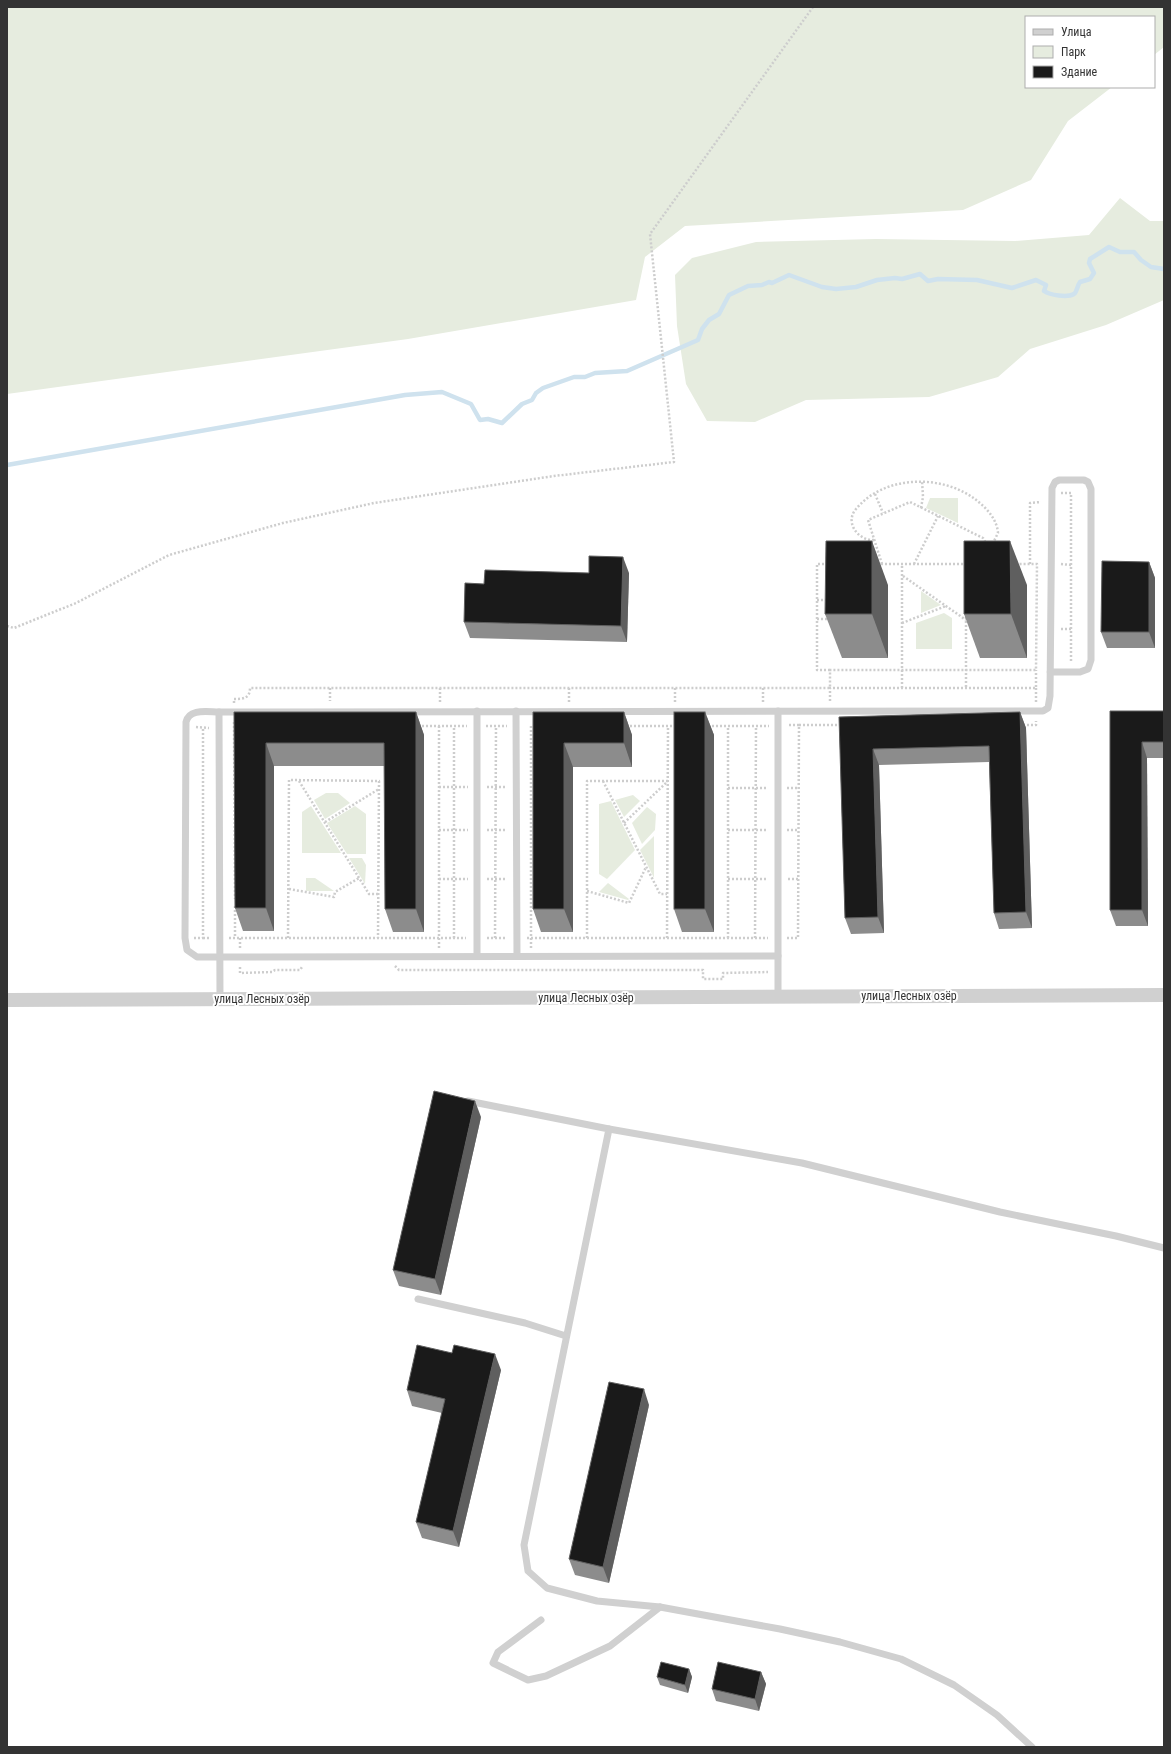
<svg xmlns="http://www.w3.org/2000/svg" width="1171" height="1754" font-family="'Roboto Condensed',sans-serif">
<rect width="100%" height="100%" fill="#fff"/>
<g fill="#e6ecdf">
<polygon points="7,7 1164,7 1164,47 1154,55 1154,17 1026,17 1026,87 1112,87 1068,121 1031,180 963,210 685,226 645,257 636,300 408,339 7,394"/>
<polygon points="1120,198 1150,221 1164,221 1164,300 1106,325 1030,349 998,377 929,397 806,400 755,422 707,421 686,384 677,326 675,275 692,258 756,242 876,239 1015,241 1089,235"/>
<polygon points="930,498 958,498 958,523 926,508"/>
<polygon points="921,591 941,605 921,613"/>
<polygon points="944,613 952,618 952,649 916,649 916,623"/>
<polygon points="326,793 338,793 350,803 325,819 314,800"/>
<polygon points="633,795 640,801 624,817 615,800"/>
<polygon points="611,801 635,850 607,879 599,874 599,804"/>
<polygon points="311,806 341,853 302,853 302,812"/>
<polygon points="355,806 366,814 366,854 347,854 327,823"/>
<polygon points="647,807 656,814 655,830 642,844 632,823"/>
<polygon points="654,836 654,878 640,850"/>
<polygon points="349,858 362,858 366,865 365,884"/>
<polygon points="306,878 315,878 334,891 306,891"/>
<polygon points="608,883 629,899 628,900 599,892"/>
</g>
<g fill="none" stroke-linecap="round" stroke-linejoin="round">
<path stroke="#cfe2ee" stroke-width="4.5" d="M 7,465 L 405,395 L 442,392 L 471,404 L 480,420 L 488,419 L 502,423 L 522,404 L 532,400 L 536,393 L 543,388 L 574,377 L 585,377 L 595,373 L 627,371 L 698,340 L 702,329 L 709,320 L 719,314 L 729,295 L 748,286 L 762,285 L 769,282 L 772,283 L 789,275 L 822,287 L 836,289 L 856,287 L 877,280 L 895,278 L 902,279 L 920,274 L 928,281 L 938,279 L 977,280 L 1012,288 L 1036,280 L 1046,285 L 1044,291 C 1050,295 1067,298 1074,294 C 1077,292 1077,286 1080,282 L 1090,279 L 1094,273 L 1089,263 L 1090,259 L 1109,247 L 1120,252 L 1134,252 L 1141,260 L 1151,267 L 1164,269"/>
<g stroke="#cdcdcd" stroke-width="2.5" stroke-dasharray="2 2" stroke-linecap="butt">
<polyline points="1061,493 1071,493 1071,663"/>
<polyline points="875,494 883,513"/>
<polyline points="921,508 923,497 922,481"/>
<path d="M 874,540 C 859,541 844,523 856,509 C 883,476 938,474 972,497 C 984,505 997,518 998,533 L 993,543"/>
<polyline points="828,564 817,564 817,670 830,670"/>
<polyline points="877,564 966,564"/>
<polyline points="882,564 868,520 910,502 983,538 986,543"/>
<polyline points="914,564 938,516"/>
<polyline points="1030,564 1030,503 1041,502"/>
<polyline points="1061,564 1071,565"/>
<polyline points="903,576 966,620"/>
<polyline points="817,600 827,600"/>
<polyline points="966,617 966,688"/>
<polyline points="817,619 830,619"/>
<polyline points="902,623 946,606"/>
<polyline points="7,626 14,628 76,603 169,555 283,523 374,503 554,476 674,462 650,234 813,7"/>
<polyline points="1061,629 1071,629"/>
<polyline points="330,688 330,701"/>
<polyline points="440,688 440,702"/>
<polyline points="569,688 569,702"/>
<polyline points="675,688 675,702"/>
<polyline points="763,688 763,702"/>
<polyline points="902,688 902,564"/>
<polyline points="830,701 830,688 1036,688 1036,670"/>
<polyline points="1036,702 1036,688"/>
<path d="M 234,703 L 234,699 C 242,699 250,699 250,688 L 830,688 L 830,670 L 1036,670 L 1037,564 L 1017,564"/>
<polyline points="234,722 235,899"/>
<polyline points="799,725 842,725"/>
<polyline points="1023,725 1036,725 1036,721"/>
<polyline points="418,726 467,726"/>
<polyline points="439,726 439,948"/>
<polyline points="486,726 507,726"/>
<polyline points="626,726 677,726"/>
<polyline points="708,726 769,726"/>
<polyline points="196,727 209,728"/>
<polyline points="299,781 369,894 378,894"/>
<polyline points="603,781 660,894 667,894"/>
<polyline points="439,787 468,787"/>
<polyline points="487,787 506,787"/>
<polyline points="728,788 768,788"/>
<polyline points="787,788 799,788"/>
<polyline points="325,822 379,789"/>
<polyline points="624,823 667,782"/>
<polyline points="439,830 468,830"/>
<polyline points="487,830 506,830"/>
<polyline points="728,830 768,830"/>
<polyline points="787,830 799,830"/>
<polyline points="439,879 468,879"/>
<polyline points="487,879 506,879"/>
<polyline points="728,879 767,879"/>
<polyline points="788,879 799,879"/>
<polyline points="289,889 334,897 335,892 359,878"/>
<polyline points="587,891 629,903 646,867"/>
<polyline points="235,906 235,938"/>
<polyline points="194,938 203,938 203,728"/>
<polyline points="203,938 210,938"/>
<polyline points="229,938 466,938"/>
<polyline points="240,938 240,948"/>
<polyline points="288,938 289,780 379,781 378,938"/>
<polyline points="454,938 454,726"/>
<polyline points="487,938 506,938"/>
<polyline points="495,938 496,726"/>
<polyline points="527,938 768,938"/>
<polyline points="587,938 587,781 668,781"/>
<polyline points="667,938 668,726"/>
<polyline points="728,938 728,726"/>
<polyline points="755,938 756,726"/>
<polyline points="787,938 798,938 799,725 788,725"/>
<polyline points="531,948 531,726"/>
<polyline points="395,966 399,970 703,970 703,979 723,979 723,973 768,972"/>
<polyline points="240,967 240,973 272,972 275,970 300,970 302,967"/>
</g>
<g stroke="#d0d0d0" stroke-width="7">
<polyline points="477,711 477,956"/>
<polyline points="516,711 517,956"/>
<path d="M 219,712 C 208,712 189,708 186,722 L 185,938 L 187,950 L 197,957 L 778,956 L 778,711"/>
<polyline points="778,956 778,997"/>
<polyline points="220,999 219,712 1043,711 1048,708 1050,696 1052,488 1055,482 1059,480 1084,480 1088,482 1091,489 1091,660 1088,669 1080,672 1050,672"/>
<polyline points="468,1101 609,1129 524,1545 528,1571 547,1588 597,1601 660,1607 780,1629 840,1642 901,1659 954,1685 997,1715 1032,1747"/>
<polyline points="609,1129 802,1163 1000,1212 1116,1236 1164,1248"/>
<polyline points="418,1299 525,1323 566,1336"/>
<polyline points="541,1620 498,1652 493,1663 528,1680 546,1676 610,1646 660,1607"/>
</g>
<polyline stroke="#d0d0d0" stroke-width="14" points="7,1000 1164,995"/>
</g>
<g fill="#8c8c8c">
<polygon points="1149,562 1155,578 1155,648 1107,648 1101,632"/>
<polygon points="589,573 629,573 627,642 470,638 464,622 484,584"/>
<polygon points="888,585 888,658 842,658 825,614"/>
<polygon points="1027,585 1027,658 980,658 964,614"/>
<polygon points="1110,711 1164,711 1164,758 1147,758 1148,926 1116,926 1110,910"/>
<polygon points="234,712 416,712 424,735 424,932 393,932 385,909 385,766 274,766 274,931 243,931 235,908"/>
<polygon points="533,712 624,712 632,735 632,767 573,767 573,932 541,932 533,909"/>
<polygon points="705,712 714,735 714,932 682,932 674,909"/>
<polygon points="1020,712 1026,728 1032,928 999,929 994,913 989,762 879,765 884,933 851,934 845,918 839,717"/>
<polygon points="481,1117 441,1295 399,1286 393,1270"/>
<polygon points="501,1370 459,1547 422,1538 416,1522 442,1413 412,1406 407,1390"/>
<polygon points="649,1405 609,1583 575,1575 569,1559"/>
<polygon points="689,1669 692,1677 688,1693 660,1685 657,1677"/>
<polygon points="761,1672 766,1684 759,1711 716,1701 712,1689"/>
</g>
<g fill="#5f5f5f">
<polygon points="872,541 888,585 888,658 872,614"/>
<polygon points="1010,541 1027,585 1027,658 1011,614"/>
<polygon points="623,557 629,573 627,642 621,626"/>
<polygon points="1149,562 1155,578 1155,648 1149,632"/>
<polygon points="416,712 424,735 424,932 416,909"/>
<polygon points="624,712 632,735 632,767 624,743"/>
<polygon points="705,712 714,735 714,932 705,909"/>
<polygon points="1020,712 1026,728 1032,928 1026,912"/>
<polygon points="1142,742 1147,758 1148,926 1142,910"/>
<polygon points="266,743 274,766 274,931 266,908"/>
<polygon points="564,743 573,767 573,932 564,909"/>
<polygon points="873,749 879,765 884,933 878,917"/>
<polygon points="475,1101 481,1117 441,1295 435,1279"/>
<polygon points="495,1354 501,1370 459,1547 453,1531"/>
<polygon points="644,1389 649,1405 609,1583 603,1567"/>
<polygon points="689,1669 692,1677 688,1693 685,1685"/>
<polygon points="761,1672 766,1684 759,1711 755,1699"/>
</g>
<g fill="#1a1a1a" stroke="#5f5f5f">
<polygon points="826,541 872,541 872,614 825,614"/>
<polygon points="964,541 1010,541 1011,614 964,614"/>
<polygon points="589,556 623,557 621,626 464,622 465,583 484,584 485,570 589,573"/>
<polygon points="1102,561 1149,562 1149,632 1101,632"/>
<polygon points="1110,711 1164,711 1164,742 1142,742 1142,910 1110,910"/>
<polygon points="234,712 416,712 416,909 385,909 384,743 266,743 266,908 235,908"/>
<polygon points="533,712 624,712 624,743 564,743 564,909 533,909"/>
<rect x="674" y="712" width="31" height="197"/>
<polygon points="1020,712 1026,912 994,913 989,746 873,749 878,917 845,918 839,717"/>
<polygon points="434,1091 475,1101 435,1279 393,1270"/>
<polygon points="417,1345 452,1353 454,1345 495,1354 453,1531 416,1522 445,1399 407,1390"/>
<polygon points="609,1382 644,1389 603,1567 569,1559"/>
<polygon points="661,1662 689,1669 685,1685 657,1677"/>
<polygon points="718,1662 761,1672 755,1699 712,1689"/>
</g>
<g text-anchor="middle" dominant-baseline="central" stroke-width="4" stroke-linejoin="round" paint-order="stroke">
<g font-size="12" fill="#333" stroke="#fff">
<text x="909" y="996">улица Лесных озёр</text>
<text x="586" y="998">улица Лесных озёр</text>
<text x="262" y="999">улица Лесных озёр</text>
</g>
</g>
<rect width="1171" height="1754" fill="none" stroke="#333333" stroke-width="16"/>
<rect x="1025" y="16" width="130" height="72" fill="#ffffff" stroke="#adadad"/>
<rect x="1033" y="29" width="20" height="6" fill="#d0d0d0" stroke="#adadad"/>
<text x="1061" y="36" font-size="12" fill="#333333">Улица</text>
<rect x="1033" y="46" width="20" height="12" fill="#e6ecdf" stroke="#adadad"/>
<text x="1061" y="56" font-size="12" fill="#333333">Парк</text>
<rect x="1033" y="66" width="20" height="12" fill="#1a1a1a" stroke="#adadad"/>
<text x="1061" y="76" font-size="12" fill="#333333">Здание</text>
</svg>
